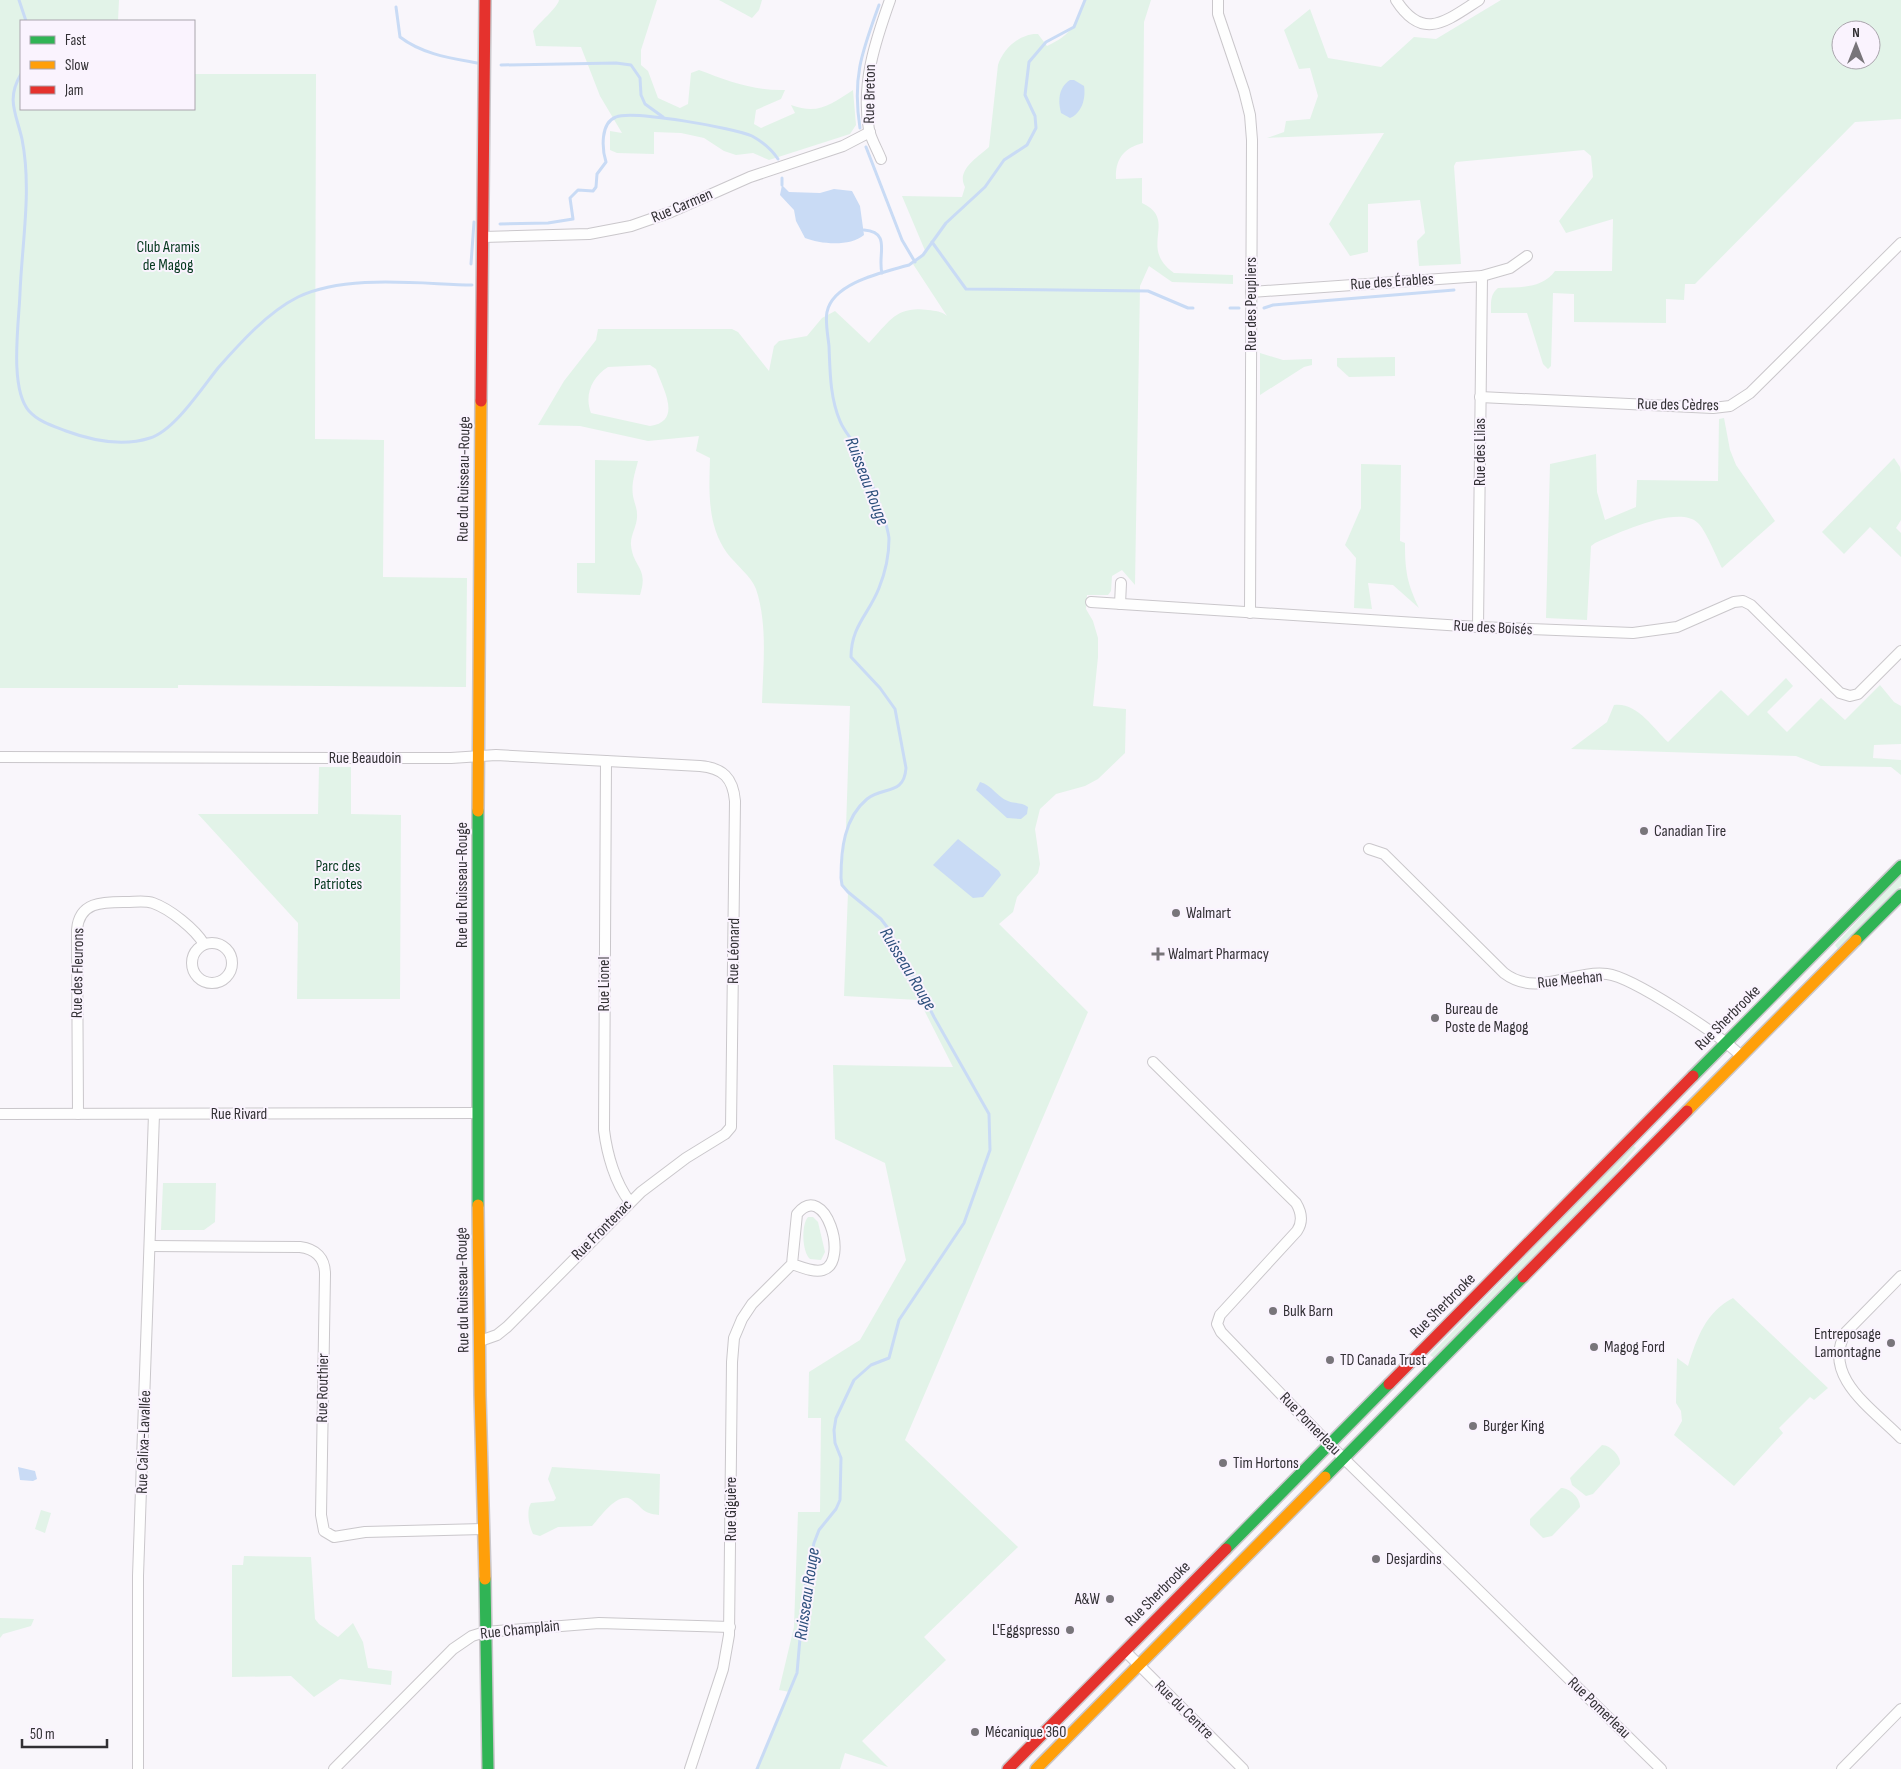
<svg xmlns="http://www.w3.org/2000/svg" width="1901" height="1769" font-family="'Sofia Sans Condensed',sans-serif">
<rect width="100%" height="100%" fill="#f9f6fb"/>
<g fill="#e2f3e8" fill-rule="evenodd">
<polygon points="0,0 119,0 118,21 21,21 21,109 194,109 194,74 316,74 315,439 384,440 383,577 467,578 466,687 178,685 178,688 0,688"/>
<path d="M 559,0 L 657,0 L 641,50 L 641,65 L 648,71 L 658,98 L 680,108 L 688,104 L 691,73 L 699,70 C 728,81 754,91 785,90 L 781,99 L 756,110 L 754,124 L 761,128 L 795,113 L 791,105 C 818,115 830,105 853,90 L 856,125 L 850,134 L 769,160 L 753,153 L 736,155 L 724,151 L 704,138 L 681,133 L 654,132 L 654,154 L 617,153 L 610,150 L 610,131 L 622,133 L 600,96 L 581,47 L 536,46 L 533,31 C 539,23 558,7 559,0 Z"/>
<polygon points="719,0 762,0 759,10 752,18"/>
<path d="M 1084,0 L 1151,0 L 1144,22 L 1143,143 C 1124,148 1115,159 1116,179 L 1142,178 L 1142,203 C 1179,220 1137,247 1174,273 L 1233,275 L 1233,284 L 1172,282 L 1149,266 L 1140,286 L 1135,585 L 1122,570 L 1112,576 L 1111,591 L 1108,595 L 1087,595 L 1086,609 L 1093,621 L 1098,638 L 1098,657 L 1093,706 L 1126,709 L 1125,753 L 1098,779 L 1085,786 L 1056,794 L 1040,809 L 1035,829 L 1040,864 L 1038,873 L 1017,897 L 1013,912 L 999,924 L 1088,1012 L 905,1440 L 1018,1547 L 924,1637 L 946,1660 L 862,1741 L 888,1767 L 845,1753 L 840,1769 L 757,1769 L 790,1692 L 779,1690 L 794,1627 L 798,1512 L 820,1512 L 821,1418 L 808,1418 L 809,1372 L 860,1340 L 906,1260 L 885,1163 L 835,1139 L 833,1065 L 953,1067 L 919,1000 L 844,996 L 848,892 L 842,885 L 841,878 L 846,829 L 850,706 L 762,703 C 763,666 768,625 756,589 C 751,576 736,565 727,553 C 707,525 709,491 710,458 L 696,451 L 699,436 L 648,441 L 580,426 L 538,425 L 564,381 L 596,340 L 598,329 L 732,329 L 738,332 L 769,371 L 774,346 L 779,341 L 807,336 L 822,318 L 835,311 L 869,343 C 890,321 896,306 928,310 C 936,311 941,311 947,316 L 913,264 L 926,253 L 902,196 L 962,197 L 965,187 C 956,170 977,158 989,147 L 998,65 C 1003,49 1020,33 1038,34 L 1047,46 C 1073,34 1074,25 1084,0 ZM 650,365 L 656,369 C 663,389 683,421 650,426 L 591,413 C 584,395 592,377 608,367 Z"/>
<path d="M 1501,0 L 1901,0 L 1901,119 L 1855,122 L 1695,284 L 1685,284 L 1684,300 L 1666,299 L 1666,323 L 1574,322 L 1574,294 L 1553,293 L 1551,366 L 1548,369 L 1543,364 L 1527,313 L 1491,313 C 1491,303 1490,294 1498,288 C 1519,287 1542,289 1555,271 L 1612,271 L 1613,219 L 1566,233 L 1559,221 L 1593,177 L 1591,156 L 1584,150 L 1456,162 L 1454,166 L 1461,264 L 1419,266 L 1417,241 L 1425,233 L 1420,200 L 1368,204 L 1368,252 L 1350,256 L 1329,224 L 1384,133 L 1267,138 L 1284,132 L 1286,121 L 1310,119 L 1318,96 L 1310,68 L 1299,69 L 1284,30 L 1310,9 L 1328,58 L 1381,67 L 1414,37 L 1436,39 ZM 1841,30 L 1871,30 L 1871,60 L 1841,60 Z"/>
<polygon points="1260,353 1283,360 1312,359 1312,365 1304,367 1260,395"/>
<polygon points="1395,357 1395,376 1349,377 1337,366 1337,358"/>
<path d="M 1724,418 L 1730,450 L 1736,465 L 1775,521 L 1722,568 C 1717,558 1705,529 1698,523 C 1678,504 1617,534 1595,543 L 1591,546 L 1587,620 L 1546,618 L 1550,464 L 1596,454 L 1597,492 L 1605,520 L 1636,507 L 1637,480 L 1718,481 L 1719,419 Z"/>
<polygon points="1894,458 1900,467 1901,474 1901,520 1896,528 1901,533 1901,557 1870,527 1844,554 1822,532"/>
<path d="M 595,460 L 638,461 C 635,473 631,484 633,496 C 634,502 637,508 637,514 C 638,525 630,535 631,545 C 633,568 649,567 640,595 L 577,593 L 577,563 L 595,563 Z"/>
<path d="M 1361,464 L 1401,465 L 1400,541 L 1405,543 C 1405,571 1407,583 1419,608 L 1393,585 L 1368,583 L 1372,609 L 1354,608 L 1356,558 L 1345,545 L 1361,508 Z"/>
<path d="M 1786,678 L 1793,686 L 1767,712 L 1787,732 L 1821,698 L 1845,720 L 1880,685 L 1894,702 L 1901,706 L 1901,744 L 1874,745 L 1873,758 L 1901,760 L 1901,775 L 1891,767 L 1821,766 L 1796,756 L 1571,749 L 1607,722 L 1614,705 C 1637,702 1653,728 1668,742 L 1721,690 L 1748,716 Z"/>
<polygon points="319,767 351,767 351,814 401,815 400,999 297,999 298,923 198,814 318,814"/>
<polygon points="1901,875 1901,886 1838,949 1835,945"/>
<polygon points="1633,1145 1636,1148 1612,1177 1434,1358 1430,1355"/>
<polygon points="163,1183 216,1183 215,1222 204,1230 161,1230"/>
<path d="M 808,1217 L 813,1217 L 818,1222 L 825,1252 L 821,1260 L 810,1259 C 802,1252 801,1225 808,1217 Z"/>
<path d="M 1733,1298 L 1828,1388 L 1814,1400 L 1810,1397 L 1779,1428 L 1783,1433 L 1734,1486 L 1674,1435 L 1682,1421 L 1681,1411 L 1676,1403 L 1677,1358 L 1688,1366 C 1697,1337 1706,1312 1733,1298 Z"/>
<path d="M 1602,1445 C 1610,1445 1621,1456 1620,1464 L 1593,1494 L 1586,1496 L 1572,1485 L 1570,1478 Z"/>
<path d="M 552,1467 L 660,1474 L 659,1515 C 642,1513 644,1509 632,1500 C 618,1490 600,1518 592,1526 L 558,1527 L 540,1536 L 533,1534 C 529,1526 526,1511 531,1503 L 554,1501 L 556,1498 L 548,1479 Z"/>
<path d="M 1561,1488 C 1570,1488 1580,1498 1580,1507 L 1552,1536 L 1543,1538 L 1530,1525 L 1530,1519 Z"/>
<polygon points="41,1510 51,1513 45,1533 35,1529"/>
<polygon points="244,1556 311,1557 315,1619 319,1624 338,1637 353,1623 363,1642 368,1668 392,1671 391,1685 340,1679 314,1697 291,1676 232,1677 232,1565 243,1565"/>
<polygon points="0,1618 34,1619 31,1626 3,1634 0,1638"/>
</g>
<g fill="#c9dbf5">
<path d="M 1070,80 L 1074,80 L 1084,86 C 1086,98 1082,113 1070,118 L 1061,113 C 1058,101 1058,88 1070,80 Z"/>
<path d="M 782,185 L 789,192 L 820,193 L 834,189 L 852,191 L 860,206 L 864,235 C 850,247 820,244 805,238 L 796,221 L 794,210 L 780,195 Z"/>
<path d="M 980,782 C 992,785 997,797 1008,801 C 1015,804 1022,802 1028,807 L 1027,814 L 1021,819 L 1007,818 L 976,790 Z"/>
<polygon points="958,839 999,871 1001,875 983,897 973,898 933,865"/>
<polygon points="18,1467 35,1471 37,1479 33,1481 20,1480"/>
</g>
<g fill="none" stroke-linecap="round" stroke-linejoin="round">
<g stroke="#c9dbf5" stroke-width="3">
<polyline points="19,0 26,21"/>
<path d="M 396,7 L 400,37 C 422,54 450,58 477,63"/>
<polyline points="501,65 616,63 631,65 640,78 641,95 645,104 663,117"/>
<path d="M 21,74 C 6,99 16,113 22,139 C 32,190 22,242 20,293 C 19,322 9,388 29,411 C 39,422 53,426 66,431 C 93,441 122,447 150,438 C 174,431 202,388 218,368 C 240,343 268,312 298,297 C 347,274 419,284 472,285"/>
<path d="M 860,128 C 852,77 862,52 879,5"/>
<polyline points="866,147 902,240 915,262"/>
<polyline points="782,185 782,178"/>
<path d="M 500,224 L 548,223 L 573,219 L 570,198 L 578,190 L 593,191 L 596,187 L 597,174 L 606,162 C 602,149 600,123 616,117 C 632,110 735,128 752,136 C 763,142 772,150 778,159"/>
<path d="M 864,230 C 892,232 877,255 882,273"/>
<polyline points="932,242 966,289 1148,291 1188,308 1193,308"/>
<polyline points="471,264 474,222"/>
<polyline points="1230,308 1239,308"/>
<polyline points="1264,308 1273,305 1454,290"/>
<path d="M 757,1769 L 797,1673 L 804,1592 L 814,1543 L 819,1530 L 836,1509 L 840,1500 L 841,1458 L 835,1443 L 834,1430 L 836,1418 L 854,1380 L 871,1365 L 889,1358 L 899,1320 L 964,1223 L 990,1150 L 989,1114 L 934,1017 L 890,931 L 881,919 L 848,892 L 842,885 L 841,878 C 841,850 844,818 867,799 C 883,786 904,796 906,768 L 895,709 L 880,688 L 851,657 C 851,626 869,614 879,588 C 885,573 889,555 889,539 C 888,522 863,460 854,443 C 849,436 843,429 840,421 C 830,398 830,371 829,346 C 828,336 825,322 827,312 C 833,282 885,272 909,265 L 923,255 L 946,223 L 985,187 L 1004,160 L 1027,145 L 1036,128 L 1035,116 L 1025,95 L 1029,62 L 1046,42 L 1074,27 L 1085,0"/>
</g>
<g stroke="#cac7cb" stroke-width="12">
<g id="street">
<polyline points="1218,0 1218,14 1244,91 1250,115 1252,140 1250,613"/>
<path d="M 1396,0 C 1423,42 1446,21 1479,0"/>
<path d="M 881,159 C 877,149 871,139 869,130 C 861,84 875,42 890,0"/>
<polyline points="483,237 589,234 631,226 671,212 750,177 843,146 870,132"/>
<polyline points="1251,292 1482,276 1510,268 1527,256"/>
<polyline points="1480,397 1713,408 1730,406 1750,393 1901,243"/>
<polyline points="1091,602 1478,627 1633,633 1677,627 1734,602 1743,601 1751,605 1840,693 1850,696 1858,694 1901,651"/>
<polyline points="1120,604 1121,583"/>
<polyline points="1478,627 1482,276"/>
<path d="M 0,757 L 336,758 L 451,758 L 496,755 L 700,766 C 723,768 733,778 735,801 L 731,1127 L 725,1134 L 686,1158 L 641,1192 L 507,1327 L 497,1335 L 480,1341"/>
<path d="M 606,761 L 604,1130 C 607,1154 615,1183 630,1202"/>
<path d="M 1369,849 L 1384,854 L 1504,973 C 1537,998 1571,970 1607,974 C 1633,977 1721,1036 1740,1055"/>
<circle cx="212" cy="963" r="20"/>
<path d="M 1153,1062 L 1296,1203 C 1302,1213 1303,1222 1297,1231 L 1220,1315 L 1217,1324 L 1221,1332 L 1329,1444 L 1661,1769"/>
<polyline points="0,1114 478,1113"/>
<path d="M 78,1114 L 77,930 C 79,901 104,902 126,902 C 135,902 145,900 153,903 C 170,909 195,929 204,944"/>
<path d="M 151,1246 L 300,1247 C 316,1249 325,1258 325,1274 L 321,1515 L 324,1531 L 334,1537 L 365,1532 L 483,1529"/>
<path d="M 1901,1276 L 1846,1332 C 1820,1376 1874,1410 1901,1438"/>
<polyline points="1125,1651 1243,1769"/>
<polyline points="138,1769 138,1576 154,1114"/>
<polyline points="334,1769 453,1649 472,1636 485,1632 599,1623 730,1627"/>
<path d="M 690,1769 L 723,1669 L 729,1635 L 732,1362 L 734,1338 L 742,1319 L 752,1304 L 792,1264 L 797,1214 C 825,1179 850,1262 823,1270 C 814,1273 801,1267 792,1264"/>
<polyline points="1842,1769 1901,1709"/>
</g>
</g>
<g stroke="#cac7cb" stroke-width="14">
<g id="fast">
<polyline points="1856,940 1901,895"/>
<polyline points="1693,1076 1901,866"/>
<polyline points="478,1205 478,811"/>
<polyline points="1325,1477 1523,1277"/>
<polyline points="1226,1549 1389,1384"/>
<polyline points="485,1579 488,1769"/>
</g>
</g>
<g stroke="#cac7cb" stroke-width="14">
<g id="slow">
<polyline points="478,811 481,401"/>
<polyline points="1687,1111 1856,940"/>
<polyline points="478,1205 480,1395 485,1579"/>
<polyline points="1036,1769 1325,1477"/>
</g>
</g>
<g stroke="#cac7cb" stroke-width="14">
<g id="jam">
<polyline points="481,401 485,0"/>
<polyline points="1523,1277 1687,1111"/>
<polyline points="1389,1384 1693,1076"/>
<polyline points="1008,1769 1226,1549"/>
</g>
</g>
<use href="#street" stroke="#fefefe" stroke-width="10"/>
<use href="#fast" stroke="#30b455" stroke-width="11"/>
<use href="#slow" stroke="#ff9f0a" stroke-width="11"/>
<use href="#jam" stroke="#e5322d" stroke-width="11"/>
</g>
<g fill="#78757a" stroke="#faf3fe" stroke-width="2">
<circle cx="1644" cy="831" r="5"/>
<circle cx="1176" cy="913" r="5"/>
<path d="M1155.5 946.5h5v5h5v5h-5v5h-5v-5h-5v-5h5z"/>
<circle cx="1435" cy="1018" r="5"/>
<circle cx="1273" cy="1311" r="5"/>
<circle cx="1891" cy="1343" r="5"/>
<circle cx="1594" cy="1347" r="5"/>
<circle cx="1330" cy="1360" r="5"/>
<circle cx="1473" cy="1426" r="5"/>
<circle cx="1223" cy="1463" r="5"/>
<circle cx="1376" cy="1559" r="5"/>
<circle cx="1110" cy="1599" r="5"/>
<circle cx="1070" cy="1630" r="5"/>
<circle cx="975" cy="1732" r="5"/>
</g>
<g text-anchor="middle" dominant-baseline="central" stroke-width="4" stroke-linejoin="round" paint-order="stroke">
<g font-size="16" fill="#323034" stroke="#faf3fe">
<text transform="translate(870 94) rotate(-89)">Rue Breton</text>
<text transform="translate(682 206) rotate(-23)">Rue Carmen</text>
<text transform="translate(1392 282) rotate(-4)">Rue des Érables</text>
<text transform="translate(1251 304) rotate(-90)">Rue des Peupliers</text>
<text transform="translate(1678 405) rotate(1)">Rue des Cèdres</text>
<text transform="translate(1480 452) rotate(-90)">Rue des Lilas</text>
<text transform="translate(464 479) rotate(-89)">Rue du Ruisseau-Rouge</text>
<text transform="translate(1493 628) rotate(3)">Rue des Boisés</text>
<text x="365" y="758">Rue Beaudoin</text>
<text transform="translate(462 885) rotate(-90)">Rue du Ruisseau-Rouge</text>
<text transform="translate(734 951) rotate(-89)">Rue Léonard</text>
<text transform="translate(78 973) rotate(-89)">Rue des Fleurons</text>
<text transform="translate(1570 980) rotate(-6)">Rue Meehan</text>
<text transform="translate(604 984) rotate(-90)">Rue Lionel</text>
<text transform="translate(1728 1018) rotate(-45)">Rue Sherbrooke</text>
<text x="239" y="1114">Rue Rivard</text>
<text transform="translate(602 1230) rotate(-45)">Rue Frontenac</text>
<text transform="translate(463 1290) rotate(-91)">Rue du Ruisseau-Rouge</text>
<text transform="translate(1443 1306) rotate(-45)">Rue Sherbrooke</text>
<text transform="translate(323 1388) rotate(-89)">Rue Routhier</text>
<text transform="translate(1310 1424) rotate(46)">Rue Pomerleau</text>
<text transform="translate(144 1442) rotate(-88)">Rue Calixa-Lavallée</text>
<text transform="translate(731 1509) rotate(-90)">Rue Giguère</text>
<text transform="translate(1158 1594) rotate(-45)">Rue Sherbrooke</text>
<text transform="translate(520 1630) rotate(-6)">Rue Champlain</text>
<text transform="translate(1599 1708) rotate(44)">Rue Pomerleau</text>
<text transform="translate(1184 1710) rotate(45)">Rue du Centre</text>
</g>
<g font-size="16" fill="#05381e" stroke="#faf3fe">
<text x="168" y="247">Club Aramis<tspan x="168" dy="18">de Magog</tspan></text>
<text x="338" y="866">Parc des<tspan x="338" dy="18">Patriotes</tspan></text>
</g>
<g font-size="16" fill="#323034" stroke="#faf3fe" text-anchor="start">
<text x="1654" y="831">Canadian Tire</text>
<text x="1186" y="913">Walmart</text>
<text x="1168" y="954">Walmart Pharmacy</text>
<text x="1445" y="1009">Bureau de<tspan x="1445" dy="18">Poste de Magog</tspan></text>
<text x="1283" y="1311">Bulk Barn</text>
<text x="1881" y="1334" text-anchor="end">Entreposage<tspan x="1881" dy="18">Lamontagne</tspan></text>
<text x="1604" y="1347">Magog Ford</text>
<text x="1340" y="1360">TD Canada Trust</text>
<text x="1483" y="1426">Burger King</text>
<text x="1233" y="1463">Tim Hortons</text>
<text x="1386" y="1559">Desjardins</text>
<text x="1100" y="1599" text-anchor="end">A&amp;W</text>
<text x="1060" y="1630" text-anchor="end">L'Eggspresso</text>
<text x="985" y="1732">Mécanique 360</text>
</g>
<g font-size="18" font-style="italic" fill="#2c4f7c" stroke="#faf3fe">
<text transform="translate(867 481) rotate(69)">Ruisseau Rouge</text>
<text transform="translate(908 969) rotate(59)">Ruisseau Rouge</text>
<text transform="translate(807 1594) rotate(-82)">Ruisseau Rouge</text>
</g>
</g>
<rect x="20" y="20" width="175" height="90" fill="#faf3fe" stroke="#aaa5ad"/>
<rect x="30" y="36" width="25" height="8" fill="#30b455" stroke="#aaa5ad"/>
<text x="65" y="45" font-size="15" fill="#323034">Fast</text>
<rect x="30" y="61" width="25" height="8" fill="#ff9f0a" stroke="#aaa5ad"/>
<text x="65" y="70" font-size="15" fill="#323034">Slow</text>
<rect x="30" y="86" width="25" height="8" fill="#e5322d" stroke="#aaa5ad"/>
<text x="65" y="95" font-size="15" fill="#323034">Jam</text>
<g transform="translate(1856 45)"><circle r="24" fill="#faf3fe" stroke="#aaa5ad"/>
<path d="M0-4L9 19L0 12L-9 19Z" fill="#78757a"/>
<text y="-8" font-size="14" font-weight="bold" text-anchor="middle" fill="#323034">N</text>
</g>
<path d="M22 1739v8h85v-8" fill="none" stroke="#323034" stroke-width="2.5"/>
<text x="30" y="1739" font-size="15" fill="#323034" stroke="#faf3fe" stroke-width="4" paint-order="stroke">50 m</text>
</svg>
